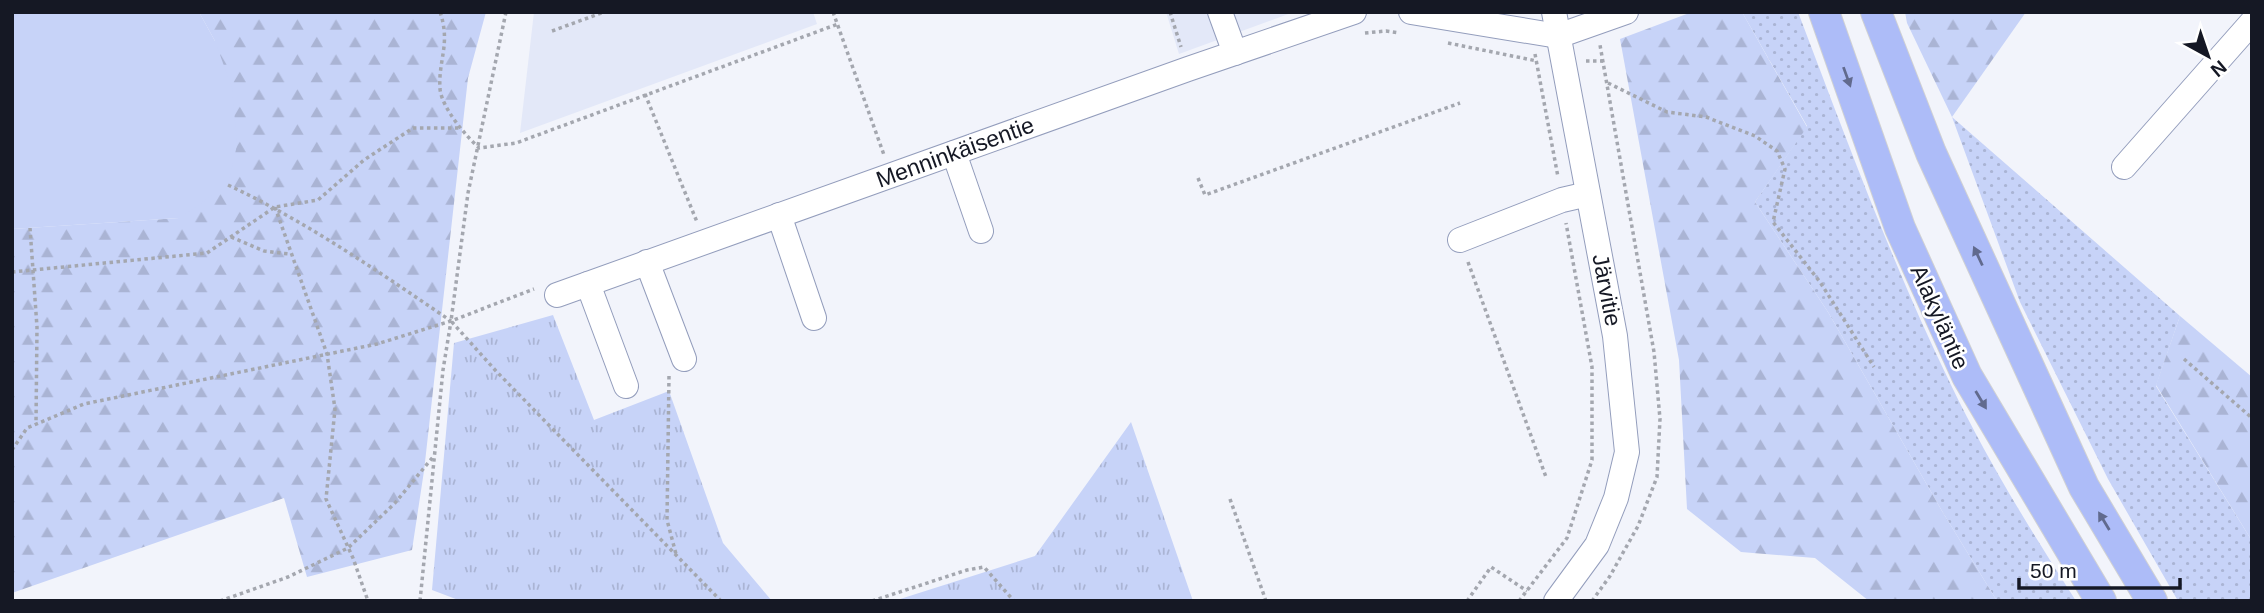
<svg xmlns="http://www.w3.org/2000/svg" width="2264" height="613" font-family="Helvetica,sans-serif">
<defs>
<pattern id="grass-dots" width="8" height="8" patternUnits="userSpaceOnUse" patternTransform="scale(1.75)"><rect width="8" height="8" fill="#c7d3f8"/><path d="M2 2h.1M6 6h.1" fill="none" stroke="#aab4d4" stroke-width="1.8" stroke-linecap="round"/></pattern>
<pattern id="forest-firs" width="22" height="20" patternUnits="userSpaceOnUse" patternTransform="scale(1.75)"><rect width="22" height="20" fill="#c7d3f8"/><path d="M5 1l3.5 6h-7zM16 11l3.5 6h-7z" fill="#aab4d4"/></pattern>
<pattern id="park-tufts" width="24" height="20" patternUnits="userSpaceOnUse" patternTransform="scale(1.75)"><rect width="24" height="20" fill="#c7d3f8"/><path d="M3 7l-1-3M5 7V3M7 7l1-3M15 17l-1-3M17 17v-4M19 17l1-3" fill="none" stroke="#aab4d4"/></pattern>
</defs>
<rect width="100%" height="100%" fill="#f2f4fb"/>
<g fill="#e3e8f8">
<polygon points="534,12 813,12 817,24 520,133"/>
<polygon points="1166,12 1294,12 1179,54"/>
</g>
<g fill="url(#grass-dots)">
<path d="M 1742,12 L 1798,12 C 1846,138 1892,264 1951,385 C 1987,460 2031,531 2076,601 L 1997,601 L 1942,511 L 1828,312 L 1755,202 L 1807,126 Z"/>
<polygon points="1952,117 2180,316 2156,386 2252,541 2252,601 2178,601 2108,479 2020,302"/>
</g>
<g fill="url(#forest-firs)">
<polygon points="199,12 486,12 468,78 424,471 412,550 307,577 284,498 12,593 12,229 179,218 215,41"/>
<polygon points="1692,12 1742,12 1807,127 1755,202 1828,312 1942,511 1997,601 1869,601 1815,558 1741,552 1687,509 1679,360 1620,39"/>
<polygon points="1905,12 2026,12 1952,117 1907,23"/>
<polygon points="2180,316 2252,377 2252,541 2156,385"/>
</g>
<g fill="url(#park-tufts)">
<polygon points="553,315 594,420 669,391 723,543 772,601 461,601 432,590 454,343"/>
<polygon points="1131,422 1193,601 885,601 897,600 1035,556"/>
</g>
<polygon fill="#c7d3f8" points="12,12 199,12 215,41 232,88 237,145 228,185 179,218 12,229"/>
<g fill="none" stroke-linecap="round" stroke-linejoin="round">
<g stroke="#939dbc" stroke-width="26">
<g id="minor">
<polyline points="1220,12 1235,53"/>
<polyline points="1411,12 1558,36 1626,12"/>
<polyline points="1554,12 1615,336 1627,452 1616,498 1597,545 1556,601"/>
<polyline points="954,153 981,231"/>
<polyline points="2124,167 2252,22"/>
<polyline points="779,215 814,318"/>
<polyline points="1460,240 1562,200 1588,194"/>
<polyline points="647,262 684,359"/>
<polyline points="588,284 626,386"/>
<polyline points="557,295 1188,69 1354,12"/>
</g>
</g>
<g stroke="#d0d1d3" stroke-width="32">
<g id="major">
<polyline points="1824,12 1900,228 1967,376 2101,601"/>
<polyline points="1876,12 1931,153 2084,487 2152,601"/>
</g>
</g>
<g stroke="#a4a7af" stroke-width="3.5" stroke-dasharray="3.5 3.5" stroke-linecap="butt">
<path d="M 440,12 C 451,44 438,60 440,89 C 442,108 465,135 479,148 L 516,143 L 838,24"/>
<polyline points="506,12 468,193 451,321 496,371 721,601"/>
<polyline points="833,12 884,155"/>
<polyline points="1170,12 1181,47"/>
<polyline points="552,31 604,12"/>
<polyline points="1365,33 1386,31 1399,33"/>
<polyline points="1448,43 1537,61"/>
<polyline points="1535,54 1558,177"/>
<polyline points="1586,61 1603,61"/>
<polyline points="1608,83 1667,112 1706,117 1755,136 1777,151 1785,169 1773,222 1820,282 1874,367"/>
<polyline points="645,94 697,222"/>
<polyline points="1198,178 1205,195 1460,103"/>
<path d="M 228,185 C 307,222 379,272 451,321"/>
<polyline points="275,207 327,354 335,409 326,499 353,558 368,601"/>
<polyline points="30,228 37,327 36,424"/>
<polyline points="231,237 264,251 289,254"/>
<polyline points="1468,262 1546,477"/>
<polyline points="12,272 207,253 275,207 318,200 364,160 413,128 459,128"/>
<polyline points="2184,359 2252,418"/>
<polyline points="669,376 667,520 676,554"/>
<polyline points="12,450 27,428 84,404 377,344 451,321 534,289"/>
<polyline points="1230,499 1266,601"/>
<polyline points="220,601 288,577 348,548 395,503 433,457"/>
<polyline points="420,601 443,370 451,321"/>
<polyline points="872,601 967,570 984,567 1014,601"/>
<polyline points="1467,601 1491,567 1527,591"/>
<polyline points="1519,601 1567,538 1592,460 1592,367 1566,223"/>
<polyline points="1592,601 1610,576 1638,526 1657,477 1660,419 1654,352 1600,45"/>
</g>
<use href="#minor" stroke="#fff" stroke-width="24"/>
<use href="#major" stroke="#adbcf8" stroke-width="30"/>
</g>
<defs><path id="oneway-solid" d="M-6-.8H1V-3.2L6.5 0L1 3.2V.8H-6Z" transform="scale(1.75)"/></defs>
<g fill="#616a8e">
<use href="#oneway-solid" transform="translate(1847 77) rotate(70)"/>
<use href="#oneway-solid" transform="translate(1978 256) rotate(-115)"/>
<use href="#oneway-solid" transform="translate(1981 400) rotate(59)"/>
<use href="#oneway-solid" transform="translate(2104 521) rotate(-121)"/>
</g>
<g text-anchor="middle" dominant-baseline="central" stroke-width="5" stroke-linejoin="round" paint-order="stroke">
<g font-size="23" fill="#151824" stroke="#fff">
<text transform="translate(955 152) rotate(-20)">Menninkäisentie</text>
<text transform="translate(1607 290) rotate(79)">Järvitie</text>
<text transform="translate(1940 317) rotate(66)">Alakyläntie</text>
</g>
</g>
<rect width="2264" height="613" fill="none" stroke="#151824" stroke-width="28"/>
<g transform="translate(2208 56) rotate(140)" stroke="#ffffff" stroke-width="5" paint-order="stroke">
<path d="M0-5L12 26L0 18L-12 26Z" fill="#151824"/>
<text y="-10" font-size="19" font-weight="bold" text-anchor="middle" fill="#151824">N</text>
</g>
<path d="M2019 578v10h161v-10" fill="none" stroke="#151824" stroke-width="3.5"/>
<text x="2030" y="578" font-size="21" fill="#151824" stroke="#ffffff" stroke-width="5" paint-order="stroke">50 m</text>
</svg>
